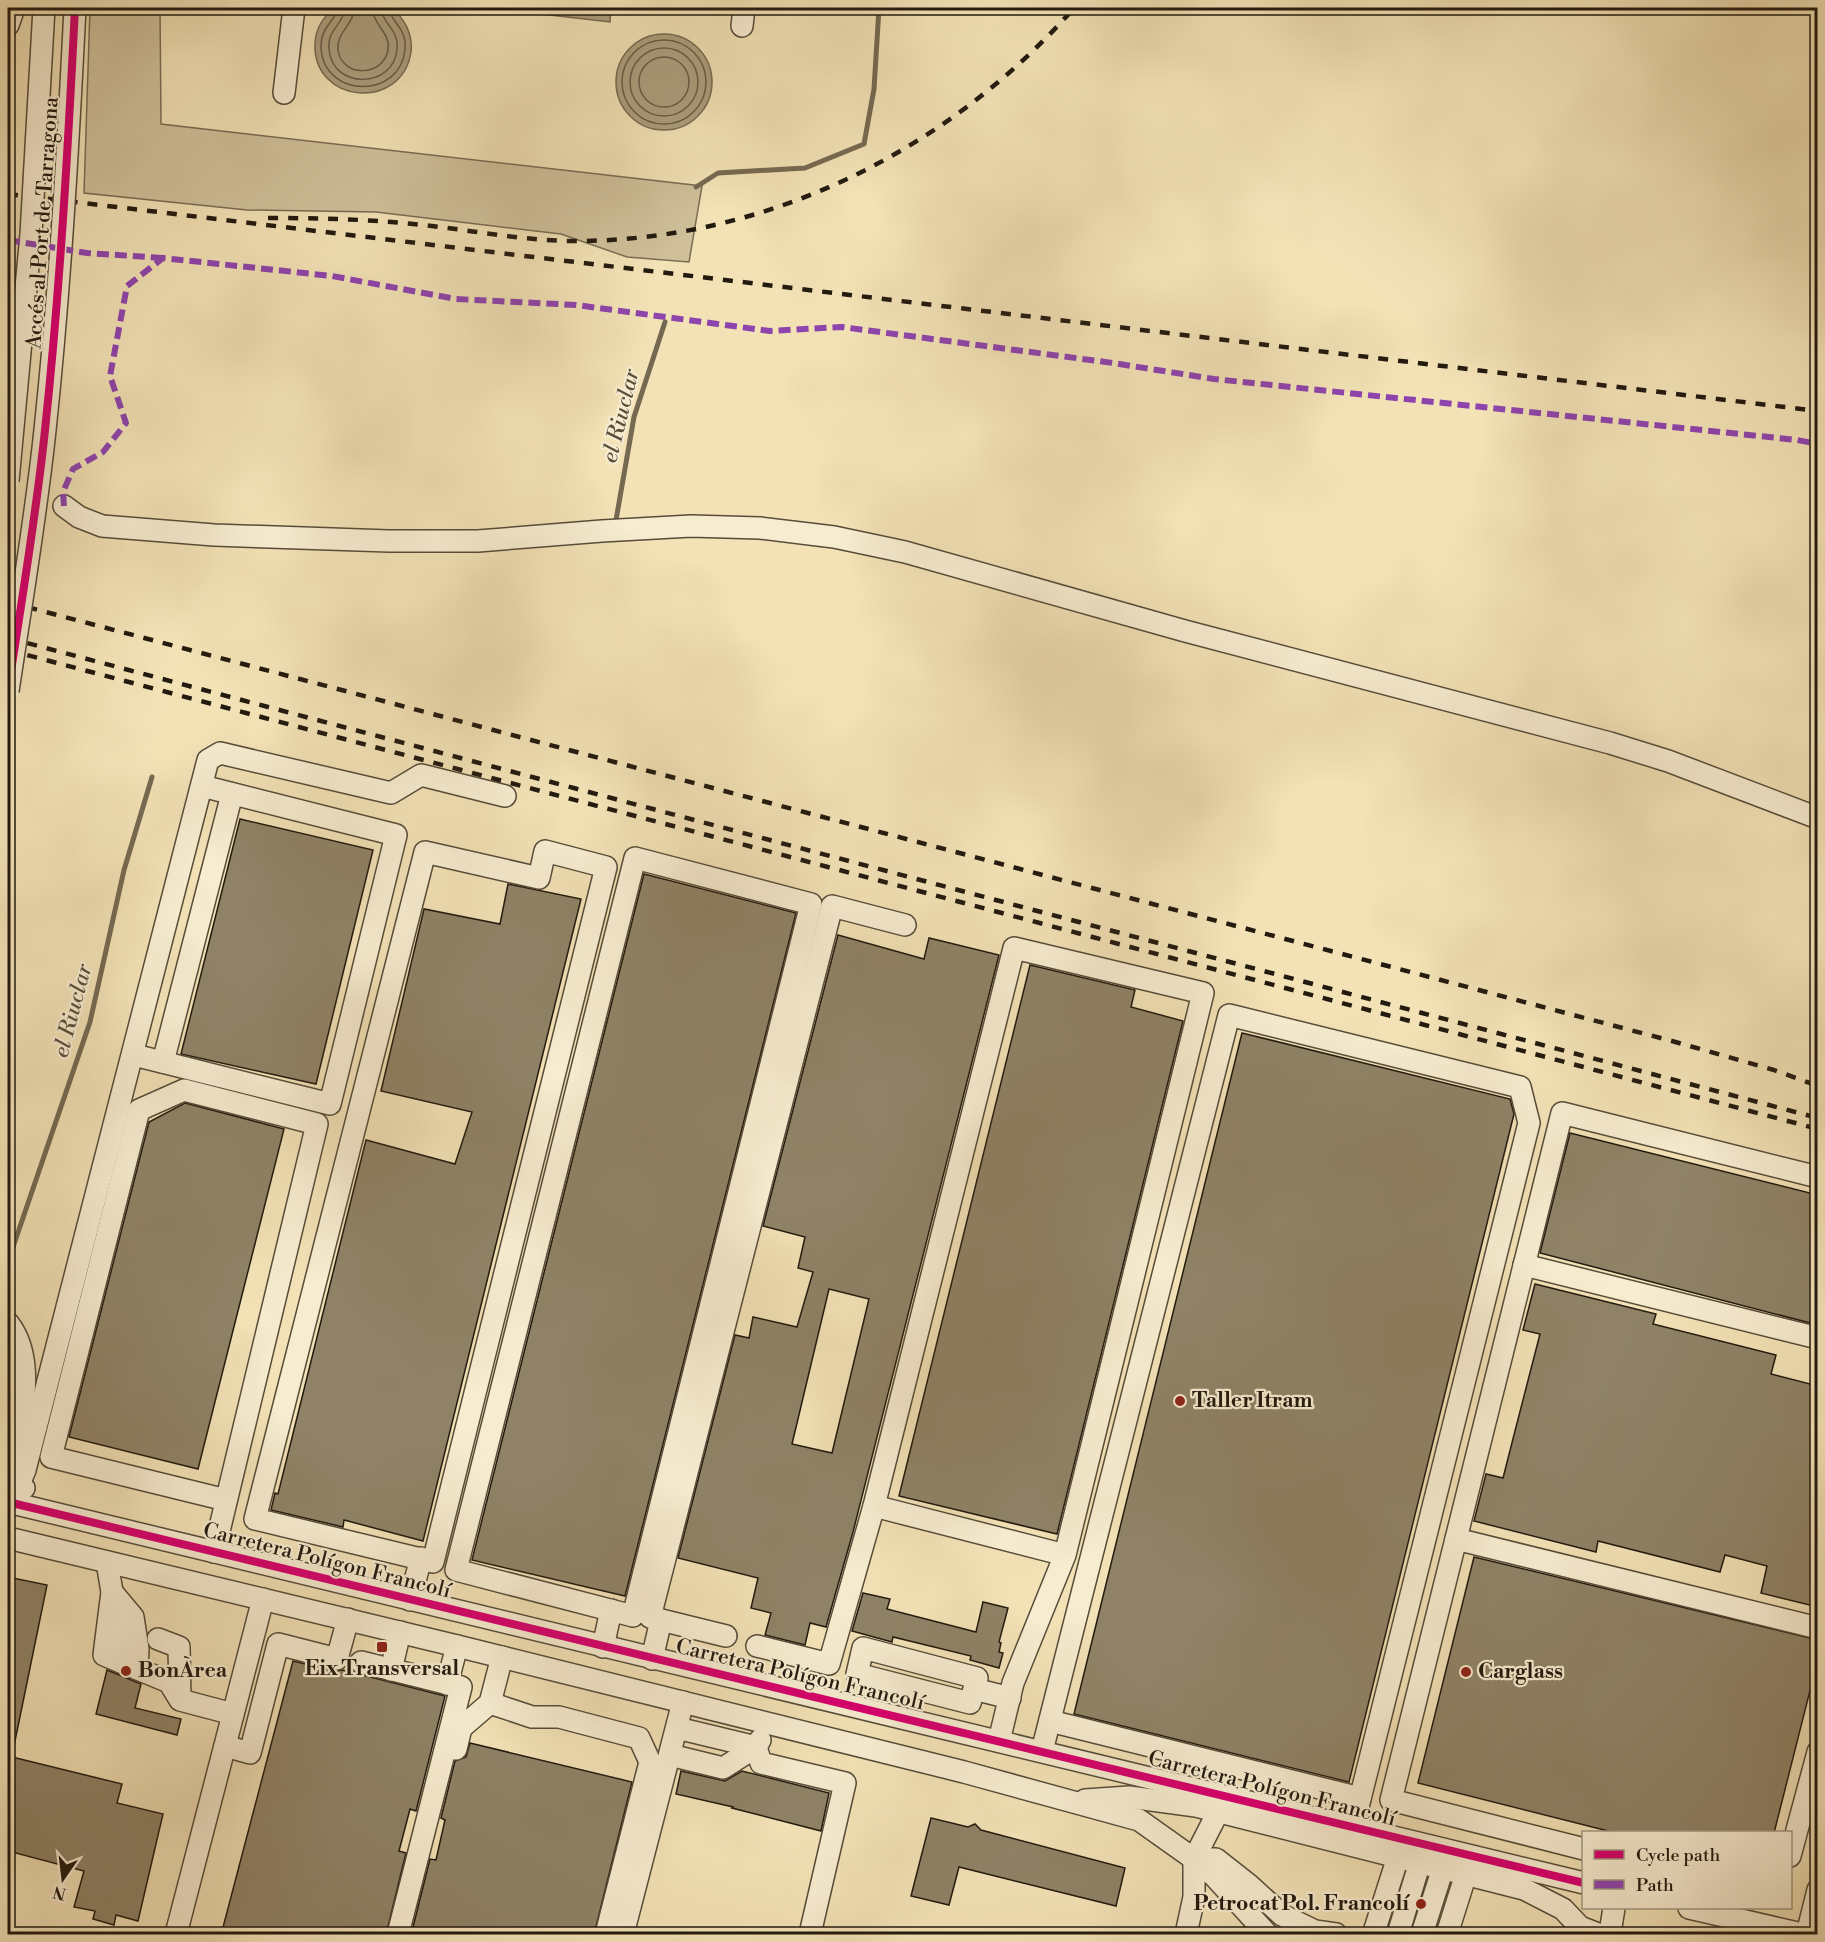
<svg xmlns="http://www.w3.org/2000/svg" width="1825" height="1942" font-family="'Libre Bodoni',serif">
<rect width="100%" height="100%" fill="#f2e2b6"/>
<filter id="stains"><feTurbulence type="fractalNoise" baseFrequency=".00333" numOctaves="4"/><feColorMatrix values="0 0 0 0 .2 0 0 0 0 .09 0 0 0 0 .02 0 0 0 .5 -.17"/></filter>
<radialGradient id="worn" r=".72"><stop offset=".6" stop-color="#630" stop-opacity="0"/><stop offset="1" stop-color="#630" stop-opacity=".3"/></radialGradient>
<polygon fill="#cfc09a" stroke="#796d54" stroke-width="1.5" points="90,8 160,8 161,124 702,186 689,262 627,257 561,234 376,212 247,210 84,193"/>
<g fill="#ac9e7d" stroke="#756951" stroke-width="1.5">
<path d="M 335,8 L 391,8 C 405,18 413,35 411,52 C 402,112 312,104 315,43 C 316,28 324,16 335,8 Z"/>
<polygon points="488,8 611,8 610,22"/>
<circle cx="664" cy="82" r="48"/>
</g>
<g fill="none" stroke-linecap="round" stroke-linejoin="round">
<g stroke="#685c46" stroke-width="1.5">
<path d="M 338,8 C 336,21 320,26 321,49 C 325,99 401,99 405,49 C 407,27 390,22 389,8"/>
<path d="M 345,8 C 344,24 327,29 329,49 C 332,90 394,89 397,49 C 399,29 382,24 381,8"/>
<path d="M 354,8 C 354,25 336,32 338,50 C 342,78 383,77 388,50 C 391,33 373,25 372,8"/>
<polyline points="540,8 602,15 604,13 605,8"/>
<circle cx="664" cy="82" r="42"/>
<circle cx="664" cy="82" r="34"/>
<circle cx="664" cy="82" r="25"/>
</g>
<g stroke="#756951" stroke-width="5">
<polyline points="696,187 718,173 805,168 864,144 874,89 879,8"/>
<polyline points="616,520 634,417 665,322"/>
<polyline points="12,1250 90,1022 124,870 152,777"/>
</g>
</g>
<g fill="#8f8266" stroke="#231a0f" stroke-width="1.5" fill-rule="evenodd">
<polygon points="240,819 373,850 316,1084 181,1054"/>
<polygon points="644,874 796,913 625,1596 472,1560"/>
<polygon points="508,884 581,899 423,1541 344,1520 343,1527 271,1510 275,1493 278,1494 366,1140 455,1164 472,1112 381,1091 424,909 500,924"/>
<path d="M 838,935 L 924,959 L 929,938 L 999,955 L 853,1532 L 826,1627 L 810,1623 L 805,1645 L 765,1635 L 771,1613 L 751,1608 L 758,1578 L 678,1558 L 735,1335 L 749,1338 L 753,1317 L 797,1327 L 813,1272 L 798,1268 L 805,1237 L 763,1226 ZM 829,1289 L 869,1299 L 832,1453 L 792,1444 Z"/>
<polygon points="1030,965 1135,990 1131,1007 1183,1021 1057,1534 899,1496"/>
<polygon points="1242,1033 1510,1099 1514,1114 1349,1782 1074,1714"/>
<polygon points="185,1103 284,1129 198,1469 69,1437 149,1122"/>
<polygon points="1570,1133 1818,1195 1818,1325 1540,1253"/>
<polygon points="1535,1284 1656,1314 1653,1324 1776,1355 1771,1374 1818,1386 1818,1607 1761,1593 1767,1566 1725,1555 1720,1572 1598,1541 1596,1552 1474,1521 1486,1474 1503,1478 1515,1431 1540,1334 1523,1330"/>
<polygon points="1474,1557 1818,1640 1818,1659 1774,1833 1616,1833 1418,1783"/>
<polygon points="8,1577 47,1585 14,1746 8,1745"/>
<polygon points="863,1593 890,1599 887,1609 976,1632 983,1602 1008,1608 999,1642 1001,1643 999,1652 1003,1653 999,1668 970,1660 971,1656 893,1637 892,1642 852,1631"/>
<polygon points="293,1661 334,1671 343,1670 445,1696 416,1811 410,1809 399,1851 406,1853 386,1935 221,1935"/>
<polygon points="107,1670 141,1684 135,1708 181,1719 177,1735 96,1714"/>
<polygon points="470,1743 632,1782 594,1935 411,1935 430,1859 436,1860 445,1820 441,1818 455,1761 466,1757"/>
<polygon points="8,1756 122,1784 117,1803 163,1814 138,1921 116,1915 114,1925 93,1919 95,1911 74,1907 84,1871 8,1851"/>
<polygon points="681,1771 725,1781 742,1771 829,1793 821,1831 732,1808 733,1807 676,1794"/>
<polygon points="931,1818 968,1827 975,1824 981,1830 1125,1868 1116,1906 959,1867 949,1905 911,1896"/>
</g>
<g fill="none" stroke-linecap="round" stroke-linejoin="round">
<g stroke="#574c39" stroke-width="24">
<g id="minor">
<polyline points="8,25 14,8"/>
<polyline points="742,26 744,8"/>
<polyline points="284,93 294,8"/>
<polyline points="64,506 79,517 102,526 214,535 389,541 478,541 602,531 691,526 760,528 834,537 905,552 1185,631 1610,743 1668,761 1818,818"/>
<polygon points="545,851 606,867 433,1562 255,1519 425,852 539,878"/>
<polygon points="635,858 811,904 633,1616 456,1570"/>
<polyline points="134,1055 330,1104 396,835 202,786"/>
<polyline points="163,1062 232,794"/>
<polyline points="1524,1265 1818,1338"/>
<path d="M 8,1323 C 23,1342 26,1369 24,1393 C 20,1423 0,1465 24,1488"/>
<polyline points="8,1487 19,1484 25,1470 208,760 220,753 391,793 421,775 505,796"/>
<polyline points="8,1502 1584,1883"/>
<polyline points="8,1538 457,1646 964,1772 1139,1820 1194,1859 1214,1876 1267,1934"/>
<polyline points="1456,1539 1818,1628"/>
<polyline points="214,1552 317,1124 184,1090 139,1110 51,1457 226,1500"/>
<polyline points="107,1562 112,1592 104,1655 169,1682 180,1700 233,1714"/>
<polyline points="112,1592 133,1617 138,1649 137,1669"/>
<polyline points="410,1600 421,1558"/>
<polyline points="115,1610 122,1645 121,1662"/>
<polyline points="661,1620 650,1617 832,906 905,925"/>
<polyline points="158,1639 179,1647 180,1699"/>
<polyline points="757,1646 829,1664 874,1506"/>
<polyline points="603,1647 611,1610"/>
<polyline points="652,1659 661,1620 726,1636"/>
<polyline points="361,1662 461,1687 398,1934"/>
<polyline points="391,1670 400,1632"/>
<polyline points="447,1684 457,1646"/>
<polyline points="974,1689 977,1678 863,1648 857,1674 970,1703 974,1689 1010,1698"/>
<polyline points="490,1703 532,1717 559,1717 639,1738 650,1762 606,1934"/>
<polyline points="1050,1721 1360,1798"/>
<polyline points="677,1728 756,1747 760,1740"/>
<polyline points="999,1741 1013,1683 1065,1555 1203,993 1014,948 874,1506 1065,1555"/>
<polyline points="225,1746 250,1753 278,1644 337,1659 348,1619"/>
<polyline points="456,1749 461,1728 490,1703 502,1657"/>
<polyline points="1042,1751 1229,1015 1520,1087 1529,1123 1353,1827"/>
<polyline points="670,1755 723,1768 756,1747 761,1763 845,1783 810,1934"/>
<polyline points="1085,1800 1129,1797 1196,1806 1524,1889 1563,1909 1580,1927 1598,1934"/>
<polyline points="1584,1849 1391,1800 1562,1113 1818,1177"/>
<polyline points="1790,1856 1818,1752"/>
<polyline points="1194,1859 1216,1859 1249,1885 1282,1915 1315,1931 1336,1934"/>
<polyline points="1689,1908 1802,1934"/>
<polyline points="1374,1932 1398,1857"/>
<polyline points="176,1934 263,1599"/>
<polyline points="623,1934 683,1702"/>
<polyline points="1186,1934 1194,1897 1194,1859 1218,1812 1229,1803"/>
<polyline points="1398,1934 1420,1862"/>
<polyline points="1422,1934 1443,1868"/>
<polyline points="1447,1934 1466,1874"/>
<polyline points="1604,1934 1610,1933 1614,1908"/>
<polyline points="1807,1934 1818,1890"/>
</g>
</g>
<use href="#minor" stroke="#f7ecd0" stroke-width="21"/>
<g stroke="#231a0f" stroke-width="4.5" stroke-dasharray="10 10" stroke-linecap="butt">
<polyline points="8,194 1818,411"/>
<path d="M 268,218 C 317,218 364,219 413,224 C 467,229 521,241 575,241 C 767,241 949,150 1074,8"/>
<polyline points="8,602 1672,1041 1774,1070 1818,1086"/>
<polyline points="8,638 1818,1118"/>
<polyline points="8,650 1818,1129"/>
</g>
<g stroke="#574c39" stroke-width="24" stroke-linecap="butt">
<g id="minor-bridge">
<polyline points="8,481 31,234 44,8"/>
<path d="M 8,691 C 21,604 36,517 45,430 C 60,289 68,148 75,8"/>
</g>
</g>
<use href="#minor-bridge" stroke="#f7ecd0" stroke-width="21"/>
<g stroke="#8e44ad" stroke-width="6" stroke-dasharray="12 6" stroke-linecap="butt">
<polyline points="8,240 87,253 163,258"/>
<polyline points="64,506 63,492 73,469 103,452 126,423 110,376 127,286 163,258 332,276 456,299 576,305 770,331 842,327 1113,363 1214,379 1797,440 1818,444"/>
</g>
<g stroke="#f7ecd0" stroke-width="11">
<g id="cycleway">
<path d="M 8,691 C 21,604 36,517 45,430 C 60,289 68,148 75,8"/>
<polyline points="8,1502 1584,1883"/>
</g>
</g>
<use href="#cycleway" stroke="#d6006c" stroke-width="8"/>
</g>
<g fill="#8f2418" stroke="#f7ecd0" stroke-width="2">
<circle cx="1180" cy="1401" r="6"/>
<rect x="376" y="1641" width="12" height="12" rx="3"/>
<circle cx="126" cy="1671" r="6"/>
<circle cx="1466" cy="1672" r="6"/>
<circle cx="1421" cy="1904" r="6"/>
</g>
<g text-anchor="middle" dominant-baseline="central" stroke-width="4.5" stroke-linejoin="round" paint-order="stroke">
<g font-size="21" fill="#231a0f" stroke="#f7ecd0">
<text transform="translate(43 223) rotate(-86)">Accés al Port de Tarragona</text>
<text transform="translate(327 1561) rotate(14)">Carretera Polígon Francolí</text>
<text transform="translate(800 1675) rotate(13)">Carretera Polígon Francolí</text>
<text transform="translate(1272 1789) rotate(14)">Carretera Polígon Francolí</text>
</g>
<g font-size="21" font-weight="bold" fill="#231a0f" stroke="#f7ecd0" text-anchor="start">
<text x="1192" y="1401">Taller Itram</text>
<text x="382" y="1669" text-anchor="middle">Eix Transversal</text>
<text x="138" y="1671">BonÀrea</text>
<text x="1478" y="1672">Carglass</text>
<text x="1409" y="1904" text-anchor="end">Petrocat Pol. Francolí</text>
</g>
<g font-size="22" font-style="italic" fill="#5a4f3b" stroke="#f7ecd0">
<text transform="translate(621 416) rotate(-76)">el Riuclar</text>
<text transform="translate(73 1011) rotate(-75)">el Riuclar</text>
</g>
</g>
<rect width="1825" height="1942" fill="none" stroke="#f2e2b6" stroke-width="30"/>
<rect x="9" y="9" width="1807" height="1924" fill="none" stroke="#231a0f" stroke-width="3"/>
<rect x="15" y="15" width="1795" height="1912" fill="none" stroke="#231a0f" stroke-width="1.5"/>
<rect x="1582" y="1831" width="210" height="78" fill="#f7ecd0" stroke="#a29883" stroke-width="1.5"/>
<rect x="1594" y="1850" width="30" height="9" fill="#d6006c" stroke="#a29883" stroke-width="1.5"/>
<text x="1636" y="1861" font-size="18" fill="#231a0f">Cycle path</text>
<rect x="1594" y="1880" width="30" height="9" fill="#8e44ad" stroke="#a29883" stroke-width="1.5"/>
<text x="1636" y="1891" font-size="18" fill="#231a0f">Path</text>
<g transform="translate(63 1879) rotate(194)" stroke="#f7ecd0" stroke-width="4.5" paint-order="stroke">
<path d="M0-4.5L10 22L0 15L-10 22Z" fill="#231a0f"/>
<text y="-9" font-size="16" font-weight="bold" text-anchor="middle" fill="#231a0f">N</text>
</g>
<rect width="100%" height="100%" filter="url(#stains)"/>
<rect width="100%" height="100%" fill="url(#worn)"/>
</svg>
